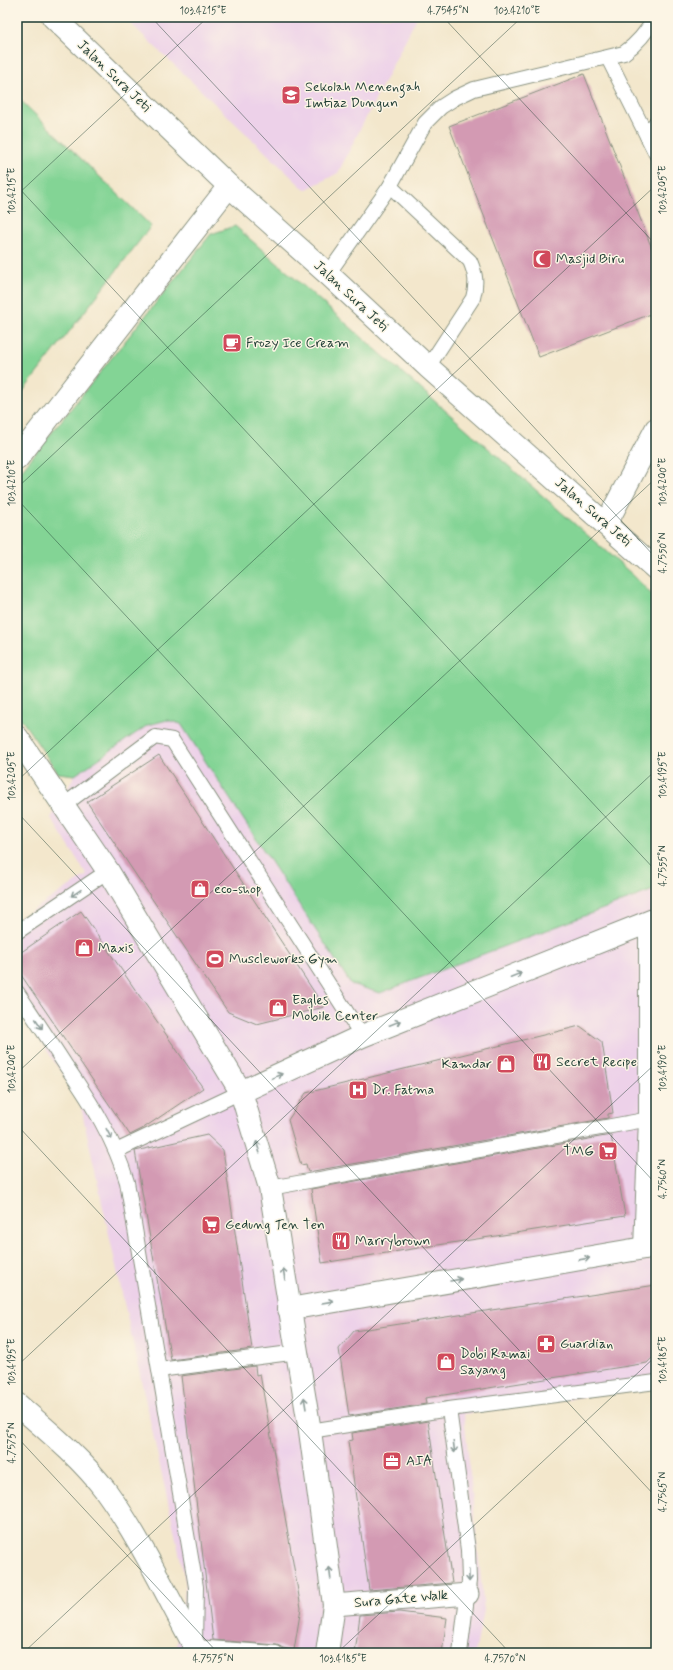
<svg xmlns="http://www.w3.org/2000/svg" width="673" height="1670" font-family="Mynerve,sans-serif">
<rect width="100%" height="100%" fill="#fcf5e5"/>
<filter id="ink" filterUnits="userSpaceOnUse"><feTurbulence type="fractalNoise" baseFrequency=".025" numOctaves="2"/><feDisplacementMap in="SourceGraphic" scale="8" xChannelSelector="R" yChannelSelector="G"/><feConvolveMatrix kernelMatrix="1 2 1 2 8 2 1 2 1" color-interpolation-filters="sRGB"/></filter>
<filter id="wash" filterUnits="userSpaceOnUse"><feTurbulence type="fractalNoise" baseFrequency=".012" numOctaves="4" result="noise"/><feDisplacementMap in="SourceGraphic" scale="16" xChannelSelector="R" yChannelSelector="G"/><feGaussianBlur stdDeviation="0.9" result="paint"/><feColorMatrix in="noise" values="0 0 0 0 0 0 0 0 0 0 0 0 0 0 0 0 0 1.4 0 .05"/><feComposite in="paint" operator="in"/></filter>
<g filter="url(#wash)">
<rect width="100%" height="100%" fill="#f3e7cc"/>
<g fill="#edd1e9">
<polygon points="124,17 417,17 338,173 305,190"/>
<polygon points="167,720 181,724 380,993 656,889 656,1386 464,1414 484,1610 475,1653 176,1653 186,1584 79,1098 17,1006 17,920 87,875 51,818 75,775 148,725"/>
</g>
<g fill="#83d495" stroke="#518864">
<polygon points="17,97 151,226 17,399"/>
<polygon points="235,226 634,576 656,599 656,889 380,993 351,984 181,724 167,720 148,725 75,775 58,773 17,713 17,476 211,234"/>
</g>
<g id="blocks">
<g fill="#d39ab3">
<polygon points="584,74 656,259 656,312 539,357 449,126"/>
<polygon points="159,755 324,1007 257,1024 228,1012 87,802"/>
<polygon points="81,911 203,1088 142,1129 130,1135 17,969 17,955"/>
<polygon points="580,1026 602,1042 613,1113 608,1114 608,1118 308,1172 306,1164 301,1165 288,1120 306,1093"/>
<polygon points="207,1135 223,1150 252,1349 171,1360 135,1151"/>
<polygon points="611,1135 625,1216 322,1263 311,1189"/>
<polygon points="656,1285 656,1354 647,1363 425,1398 426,1404 349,1416 339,1349 354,1331"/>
<polygon points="255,1366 256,1375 260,1374 301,1608 294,1650 283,1648 277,1645 213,1640 181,1376"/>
<polygon points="428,1421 452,1583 369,1590 348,1441 353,1440 352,1433"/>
<polygon points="399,1612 447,1618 442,1653 355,1653 360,1615"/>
</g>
</g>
</g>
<g filter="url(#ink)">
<use href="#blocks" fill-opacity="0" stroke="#899280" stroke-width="1"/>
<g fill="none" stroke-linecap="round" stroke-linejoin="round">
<g stroke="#899280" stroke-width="16">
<g id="service">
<polyline points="608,58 656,154"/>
<polyline points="647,136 656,122"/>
<path d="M 390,186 L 470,261 C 476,275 477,283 473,298 L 428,367"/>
<path d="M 328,274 L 390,186 L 425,123 L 441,107 L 455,98 L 474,89 L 624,53 C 638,43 647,32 655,17"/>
<polyline points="64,805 155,737 172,740 362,1036"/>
<polyline points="17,932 108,871"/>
<path d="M 17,992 C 33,1016 50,1041 66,1066 C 92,1104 114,1138 127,1182 L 196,1587 L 195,1643"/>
<polyline points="116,1151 241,1092"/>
<polyline points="270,1188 650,1119"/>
<polyline points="159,1370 298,1352"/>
<polyline points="449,1409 468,1550 469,1581 460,1653"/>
<polyline points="310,1431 449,1409 656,1382"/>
<polyline points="195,1647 276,1653"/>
</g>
</g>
<g stroke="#899280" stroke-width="23">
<polyline id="pedestrian" points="334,1605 468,1594"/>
</g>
<g stroke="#899280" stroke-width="24">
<g id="minor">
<polyline points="17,459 229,186"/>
<polyline points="606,524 656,429"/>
<polyline points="17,737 108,871 241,1092 270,1188 310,1431 334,1605 327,1653"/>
<polyline points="241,1092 362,1036 656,919"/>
<polyline points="645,1248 650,1119 650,922"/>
<polyline points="289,1309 656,1246"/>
<path d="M 17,1404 C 48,1431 81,1458 106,1491 C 140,1538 167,1596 195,1647"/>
</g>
</g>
<g stroke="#899280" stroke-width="24">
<polyline id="tertiary" points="53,17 229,186 328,274 428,367 656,569"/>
</g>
<use href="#service" stroke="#fff" stroke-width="14"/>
<use href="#pedestrian" stroke="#fff" stroke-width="21"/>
<use href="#minor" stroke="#fff" stroke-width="22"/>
<use href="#tertiary" stroke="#fff" stroke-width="22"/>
</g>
<defs><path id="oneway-shaft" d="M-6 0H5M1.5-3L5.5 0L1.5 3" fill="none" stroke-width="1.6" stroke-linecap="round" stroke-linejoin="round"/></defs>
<g stroke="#8f9e9a">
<use href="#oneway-shaft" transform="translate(76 893) rotate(146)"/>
<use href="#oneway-shaft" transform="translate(516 975) rotate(-22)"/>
<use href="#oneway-shaft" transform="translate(395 1023) rotate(-22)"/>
<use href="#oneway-shaft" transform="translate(39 1024) rotate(56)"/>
<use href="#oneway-shaft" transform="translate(277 1076) rotate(-25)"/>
<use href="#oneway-shaft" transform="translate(109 1134) rotate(62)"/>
<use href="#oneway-shaft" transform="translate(258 1147) rotate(-107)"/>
<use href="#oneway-shaft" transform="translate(584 1259) rotate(-10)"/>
<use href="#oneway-shaft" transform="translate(284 1274) rotate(-99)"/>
<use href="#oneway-shaft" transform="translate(456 1280) rotate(-10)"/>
<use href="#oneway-shaft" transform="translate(328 1302) rotate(-10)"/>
<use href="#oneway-shaft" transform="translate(305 1403) rotate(-99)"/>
<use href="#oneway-shaft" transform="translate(454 1447) rotate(83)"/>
<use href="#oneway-shaft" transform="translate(330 1573) rotate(-97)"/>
<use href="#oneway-shaft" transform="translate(469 1576) rotate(89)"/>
</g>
</g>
<path fill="none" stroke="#1f3d34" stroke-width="1" stroke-opacity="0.45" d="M 151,17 L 656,558M 443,17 L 656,245M 17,186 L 656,871M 17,195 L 208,17M 17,488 L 522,17M 17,499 L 656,1184M 17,781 L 656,185M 17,812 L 656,1497M 17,1073 L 656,478M 17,1125 L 510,1653M 17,1366 L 656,770M 17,1437 L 218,1653M 23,1653 L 656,1063M 337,1653 L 656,1356M 651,1653 L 656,1648"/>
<defs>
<g id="school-square" transform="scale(1)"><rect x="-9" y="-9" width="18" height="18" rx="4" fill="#d1495b" stroke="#fcf5e5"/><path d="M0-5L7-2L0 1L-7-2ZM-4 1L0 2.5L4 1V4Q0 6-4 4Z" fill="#fff"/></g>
<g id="mosque-square" transform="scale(1)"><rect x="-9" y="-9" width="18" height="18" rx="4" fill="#d1495b" stroke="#fcf5e5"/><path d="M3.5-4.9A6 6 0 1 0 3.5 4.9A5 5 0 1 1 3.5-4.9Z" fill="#fff"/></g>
<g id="cafe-square" transform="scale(1)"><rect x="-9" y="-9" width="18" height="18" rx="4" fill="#d1495b" stroke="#fcf5e5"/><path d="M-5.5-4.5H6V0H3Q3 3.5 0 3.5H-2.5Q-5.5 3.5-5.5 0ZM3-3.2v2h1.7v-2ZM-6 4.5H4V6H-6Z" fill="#fff"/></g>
<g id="shop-square" transform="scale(1)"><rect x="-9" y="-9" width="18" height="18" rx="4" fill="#d1495b" stroke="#fcf5e5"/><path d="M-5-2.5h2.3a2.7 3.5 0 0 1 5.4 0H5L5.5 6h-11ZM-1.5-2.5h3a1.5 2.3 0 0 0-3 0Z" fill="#fff"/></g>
<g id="stadium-square" transform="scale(1)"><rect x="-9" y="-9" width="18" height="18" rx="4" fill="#d1495b" stroke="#fcf5e5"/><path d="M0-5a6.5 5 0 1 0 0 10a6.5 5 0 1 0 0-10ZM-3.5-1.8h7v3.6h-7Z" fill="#fff"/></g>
<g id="restaurant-square" transform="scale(1)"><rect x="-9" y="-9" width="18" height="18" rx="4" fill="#d1495b" stroke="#fcf5e5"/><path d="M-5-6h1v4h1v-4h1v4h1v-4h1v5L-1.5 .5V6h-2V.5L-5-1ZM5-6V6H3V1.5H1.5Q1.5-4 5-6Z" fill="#fff"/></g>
<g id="hospital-square" transform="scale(1)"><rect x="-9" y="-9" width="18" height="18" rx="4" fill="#d1495b" stroke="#fcf5e5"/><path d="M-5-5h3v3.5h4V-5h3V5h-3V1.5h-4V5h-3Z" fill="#fff"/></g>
<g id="supermarket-square" transform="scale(1)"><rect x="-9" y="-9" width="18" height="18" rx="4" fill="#d1495b" stroke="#fcf5e5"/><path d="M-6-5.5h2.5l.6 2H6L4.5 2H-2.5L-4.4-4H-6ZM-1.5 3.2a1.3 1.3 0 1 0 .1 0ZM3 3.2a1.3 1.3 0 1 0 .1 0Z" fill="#fff"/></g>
<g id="pharmacy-square" transform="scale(1)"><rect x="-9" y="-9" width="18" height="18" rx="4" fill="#d1495b" stroke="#fcf5e5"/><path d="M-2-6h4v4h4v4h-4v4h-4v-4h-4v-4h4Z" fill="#fff"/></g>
<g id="office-square" transform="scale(1)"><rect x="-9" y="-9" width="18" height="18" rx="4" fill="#d1495b" stroke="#fcf5e5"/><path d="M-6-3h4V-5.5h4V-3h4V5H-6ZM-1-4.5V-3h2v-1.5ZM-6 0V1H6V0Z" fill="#fff"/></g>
</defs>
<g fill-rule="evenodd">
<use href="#school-square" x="291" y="95"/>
<use href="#mosque-square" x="542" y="259"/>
<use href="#cafe-square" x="232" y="343"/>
<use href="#shop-square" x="200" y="889"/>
<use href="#shop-square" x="84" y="948"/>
<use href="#stadium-square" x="215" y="959"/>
<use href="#shop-square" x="278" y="1008"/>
<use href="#restaurant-square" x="542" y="1062"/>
<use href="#shop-square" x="506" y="1064"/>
<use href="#hospital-square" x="358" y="1090"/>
<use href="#supermarket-square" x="608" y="1151"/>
<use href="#supermarket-square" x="211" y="1225"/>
<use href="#restaurant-square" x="341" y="1241"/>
<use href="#pharmacy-square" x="546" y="1344"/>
<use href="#shop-square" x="446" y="1362"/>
<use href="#office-square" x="392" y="1461"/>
</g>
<g text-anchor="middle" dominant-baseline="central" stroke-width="3" stroke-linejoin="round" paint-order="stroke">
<g font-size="14" fill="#1f3d34" stroke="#fcf5e5">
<text transform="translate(114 76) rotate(44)">Jalan Sura Jeti</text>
<text transform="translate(351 296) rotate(43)">Jalan Sura Jeti</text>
<text transform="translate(593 512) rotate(41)">Jalan Sura Jeti</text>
<text transform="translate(401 1599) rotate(-5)">Sura Gate Walk</text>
</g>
<g font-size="14" fill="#1f3d34" stroke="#fcf5e5" text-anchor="start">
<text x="305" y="87">Sekolah Menengah<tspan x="305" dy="16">Imtiaz Dungun</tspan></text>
<text x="556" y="259">Masjid Biru</text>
<text x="246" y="343">Frozy Ice Cream</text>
<text x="214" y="889">eco-shop</text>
<text x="98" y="948">Maxis</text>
<text x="229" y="959">Muscleworks Gym</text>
<text x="292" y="1000">Eagles<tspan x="292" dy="16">Mobile Center</tspan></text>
<text x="556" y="1062">Secret Recipe</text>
<text x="492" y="1064" text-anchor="end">Kamdar</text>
<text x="372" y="1090">Dr. Fatma</text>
<text x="594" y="1151" text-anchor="end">TMG</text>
<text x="225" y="1225">Gedung Ten Ten</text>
<text x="355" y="1241">Marrybrown</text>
<text x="560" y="1344">Guardian</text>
<text x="460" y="1354">Dobi Ramai<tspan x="460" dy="16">Sayang</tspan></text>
<text x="406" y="1461">AIA</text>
</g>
</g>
<rect width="673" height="1670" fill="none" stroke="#fcf5e5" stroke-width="44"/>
<rect x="22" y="22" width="629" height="1626" fill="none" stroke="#1f3d34" stroke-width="1.5"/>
<g font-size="10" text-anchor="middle" fill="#1f3d34">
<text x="203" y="14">103.4215°E</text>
<text x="448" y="14">4.7545°N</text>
<text x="517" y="14">103.4210°E</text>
<text transform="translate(662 190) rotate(-90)" y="4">103.4205°E</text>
<text transform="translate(11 191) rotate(-90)" y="4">103.4215°E</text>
<text transform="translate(662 482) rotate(-90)" y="4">103.4200°E</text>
<text transform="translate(11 483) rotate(-90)" y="4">103.4210°E</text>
<text transform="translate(662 553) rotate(-90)" y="4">4.7550°N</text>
<text transform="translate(662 775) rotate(-90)" y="4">103.4195°E</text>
<text transform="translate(11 776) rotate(-90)" y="4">103.4205°E</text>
<text transform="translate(662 866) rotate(-90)" y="4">4.7555°N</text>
<text transform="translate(662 1068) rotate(-90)" y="4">103.4190°E</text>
<text transform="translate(11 1069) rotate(-90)" y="4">103.4200°E</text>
<text transform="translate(662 1179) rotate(-90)" y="4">4.7560°N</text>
<text transform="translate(662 1360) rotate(-90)" y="4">103.4185°E</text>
<text transform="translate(11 1362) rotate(-90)" y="4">103.4195°E</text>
<text transform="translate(11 1443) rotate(-90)" y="4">4.7575°N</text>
<text transform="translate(662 1492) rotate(-90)" y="4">4.7565°N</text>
<text x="213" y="1662">4.7575°N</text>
<text x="343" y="1662">103.4185°E</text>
<text x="505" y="1662">4.7570°N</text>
</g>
</svg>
